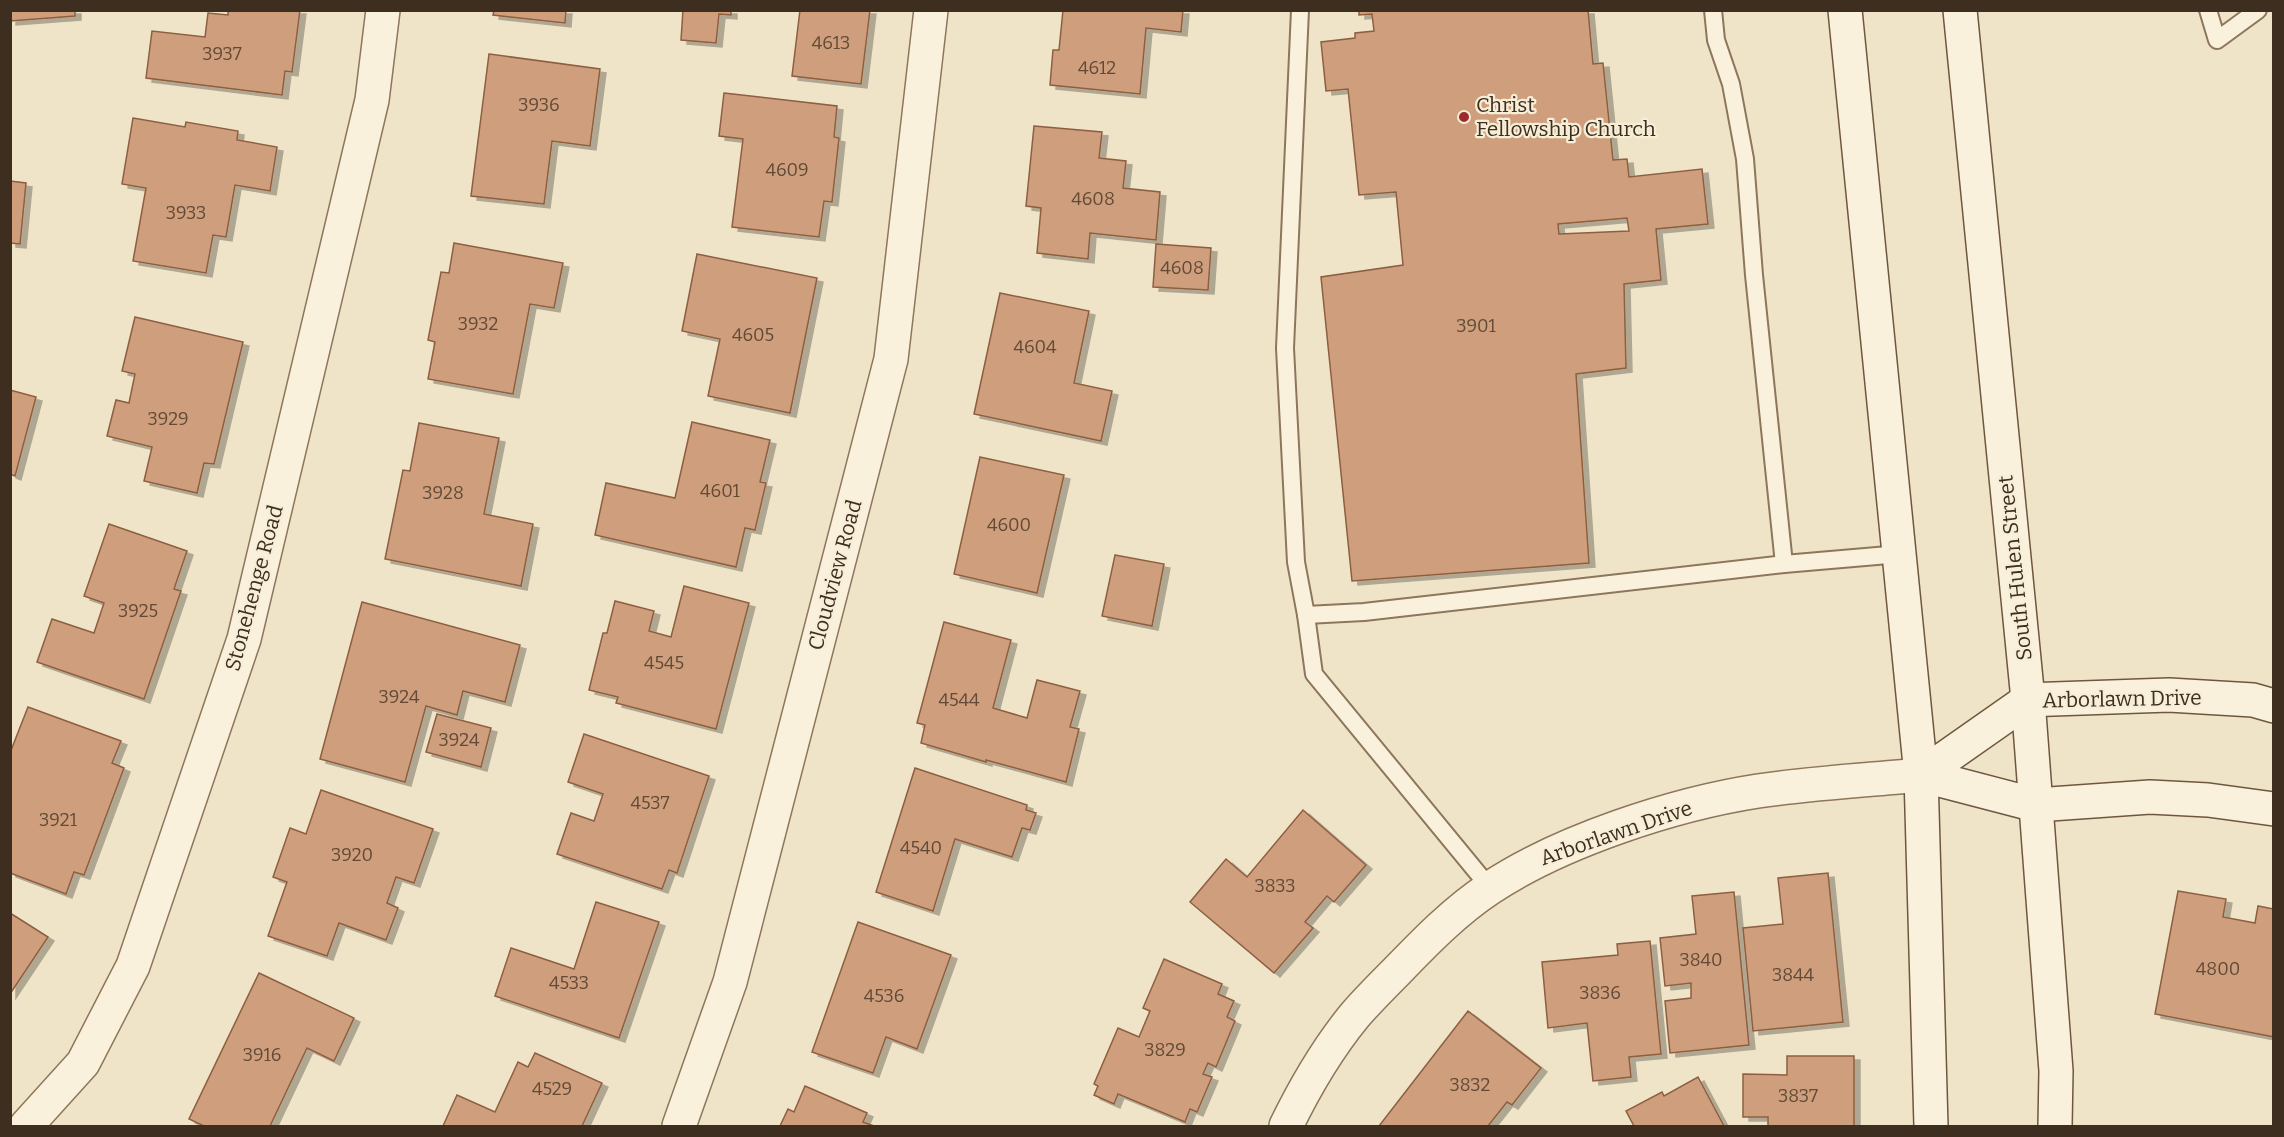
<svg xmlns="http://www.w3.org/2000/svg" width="2284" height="1137" font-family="Bitter,serif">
<defs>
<filter id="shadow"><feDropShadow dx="6" dy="4" stdDeviation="0" flood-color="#0004"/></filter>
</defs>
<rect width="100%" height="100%" fill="#f0e4c8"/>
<g fill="#cf9f7d" stroke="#8d5f41" stroke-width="1.5" fill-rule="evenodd" filter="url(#shadow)">
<polygon points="10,10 75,10 75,16 10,21"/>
<polygon points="228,10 300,10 292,72 285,71 282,95 146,78 152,31 205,37 208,13 228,15"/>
<polygon points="494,10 566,10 565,23 493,15"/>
<polygon points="683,10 731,10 731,15 719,14 716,43 681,40"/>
<polygon points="800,10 870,10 861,84 792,76"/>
<polygon points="1063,10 1183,10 1181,32 1146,28 1140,94 1050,85 1053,50 1059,50"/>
<path d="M 1359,10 L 1588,10 L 1593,64 L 1603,63 L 1613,160 L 1627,159 L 1629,177 L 1702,169 L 1708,224 L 1656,229 L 1661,280 L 1624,284 L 1626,368 L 1576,374 L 1589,563 L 1352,581 L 1321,277 L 1403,265 L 1396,192 L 1359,195 L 1348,89 L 1326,91 L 1321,42 L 1355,38 L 1355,33 L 1374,31 L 1372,14 L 1359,15 ZM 1627,218 L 1629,231 L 1559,234 L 1558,224 Z"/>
<polygon points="489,54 600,69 590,146 552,141 544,204 471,196"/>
<polygon points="724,93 837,106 834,137 839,138 832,202 824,201 819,237 732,227 743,139 719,136"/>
<polygon points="133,118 185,127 186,122 238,131 237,140 277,147 270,191 235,185 226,237 213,235 206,273 133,261 146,188 122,184"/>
<polygon points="1034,126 1102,132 1099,158 1126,161 1123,188 1160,192 1156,240 1090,233 1088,259 1037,253 1041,208 1026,206"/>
<polygon points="10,181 26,183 20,244 10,243"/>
<polygon points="454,243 563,263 554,308 530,304 513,394 428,379 435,342 428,340 441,272 449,273"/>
<polygon points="1156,244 1211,248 1208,290 1153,287"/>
<polygon points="697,254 817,278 790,413 708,396 720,339 682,331"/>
<polygon points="1000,293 1089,311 1074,383 1112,391 1101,441 974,414"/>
<polygon points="135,317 243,342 214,464 204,463 197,493 144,481 152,447 107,436 116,400 129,403 135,374 122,371"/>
<polygon points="10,390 36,397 15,476 10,474"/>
<polygon points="692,422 770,440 760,482 766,483 755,530 745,528 736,567 595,535 606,483 675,498"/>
<polygon points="419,423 499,438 484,514 533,524 521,586 385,559 403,470 410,471"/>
<polygon points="980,457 1064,475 1037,593 954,574"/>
<polygon points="109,524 187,551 174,589 181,591 144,699 37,662 52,619 94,633 104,603 84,596"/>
<polygon points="1115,555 1164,564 1152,626 1102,616"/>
<polygon points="684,586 749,603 716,729 616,703 618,697 589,690 603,633 607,633 615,601 654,611 649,631 671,637"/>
<polygon points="362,602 520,645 505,702 463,691 457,715 426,706 405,782 320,759"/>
<polygon points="944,622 1011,640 993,708 1027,718 1037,680 1080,691 1070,727 1079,729 1066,782 986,760 986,762 921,743 925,725 917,723"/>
<polygon points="28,707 121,741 112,763 124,768 84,875 74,872 66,894 10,873 10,753"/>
<polygon points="437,714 491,728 481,767 426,752"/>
<polygon points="584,734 709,776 677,873 669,870 662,889 557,854 571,813 594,821 603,794 568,782"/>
<polygon points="915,768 1027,805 1026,810 1036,813 1030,830 1022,828 1012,857 955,839 933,911 876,892"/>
<polygon points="321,790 433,829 414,883 396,877 387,903 398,908 386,940 339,923 327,956 268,936 287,882 273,877 290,828 306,834"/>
<polygon points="1303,810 1366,865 1334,902 1327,896 1305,922 1313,928 1274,973 1190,902 1226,859 1247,877"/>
<polygon points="1828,873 1843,1022 1753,1031 1743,928 1783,924 1778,878"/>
<polygon points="2178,891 2226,899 2223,917 2255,923 2258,906 2274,909 2274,1037 2155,1014"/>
<polygon points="1734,892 1749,1045 1670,1053 1665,1001 1691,998 1691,983 1665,986 1660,938 1696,934 1692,896"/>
<polygon points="596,902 659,922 619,1038 495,996 511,948 574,969"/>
<polygon points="10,913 48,937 10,994"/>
<polygon points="858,922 951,955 917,1049 886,1037 873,1073 812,1052"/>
<polygon points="1650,941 1661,1054 1629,1057 1631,1077 1593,1081 1587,1023 1548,1028 1542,962 1618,955 1617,944"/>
<polygon points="1164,959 1222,984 1218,994 1234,1001 1227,1017 1235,1021 1216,1067 1208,1063 1203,1074 1212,1077 1197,1112 1190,1109 1185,1122 1118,1094 1114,1104 1094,1095 1098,1086 1094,1084 1118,1028 1139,1037 1150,1011 1143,1008"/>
<polygon points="259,973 354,1018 334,1061 307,1048 270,1126 204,1126 189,1119"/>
<polygon points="1468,1011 1541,1068 1512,1105 1507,1102 1488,1126 1379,1126"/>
<polygon points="535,1053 602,1083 582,1126 443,1126 457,1095 495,1112 518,1062 528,1067"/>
<polygon points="1787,1056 1854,1056 1854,1126 1768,1126 1768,1117 1743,1117 1743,1074 1787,1075"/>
<polygon points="1698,1077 1724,1126 1634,1126 1626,1111 1662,1092 1664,1096"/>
<polygon points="805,1086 867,1113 863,1122 874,1126 780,1126 788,1109 794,1112"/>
</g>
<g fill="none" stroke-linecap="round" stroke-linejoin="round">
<g stroke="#8d765c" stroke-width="20">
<g id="service">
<polyline points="1300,10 1285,348 1296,562 1306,615 1364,612 1784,564 1900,554"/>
<polyline points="1713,10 1716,40 1731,84 1745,159 1754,275 1784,564"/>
<polyline points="2208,10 2217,40 2258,10"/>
<polyline points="1306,615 1314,674 1490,888"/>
</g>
</g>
<g stroke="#8d765c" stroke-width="36">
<g id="minor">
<polyline points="26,1126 83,1063 133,966 244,639 372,100 383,10"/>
<polyline points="679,1126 730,982 891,359 931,10"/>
<path d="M 1286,1126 C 1305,1087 1327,1049 1355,1015 C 1368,1000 1382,986 1396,972 C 1425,942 1455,911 1490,888 C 1561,841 1674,804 1758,791 C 1812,783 1867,780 1921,775"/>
</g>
</g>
<g stroke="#6f573f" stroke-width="36">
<g id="secondary">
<polyline points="1845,10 1921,775 1931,1126"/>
<polyline points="1960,10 2028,700 2056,1071 2055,1126"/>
<polyline points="1921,775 2028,700 2169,695 2253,700 2274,706"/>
<polyline points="1921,775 2036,805 2150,797 2208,800 2274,809"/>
</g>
</g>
<use href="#service" stroke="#faf1dc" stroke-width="16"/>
<use href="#minor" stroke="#faf1dc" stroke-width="33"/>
<use href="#secondary" stroke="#faf1dc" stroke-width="33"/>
</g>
<circle fill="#9e2a2b" stroke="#f7eed8" stroke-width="2" cx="1464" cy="117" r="6"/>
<g text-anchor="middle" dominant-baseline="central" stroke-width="4.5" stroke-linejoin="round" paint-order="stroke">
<g font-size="18" fill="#624a37">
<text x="831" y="43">4613</text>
<text x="222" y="54">3937</text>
<text x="1097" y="68">4612</text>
<text x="539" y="105">3936</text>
<text x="787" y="170">4609</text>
<text x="1093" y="199">4608</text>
<text x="186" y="213">3933</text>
<text x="1182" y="268">4608</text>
<text x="478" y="324">3932</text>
<text x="1476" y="326">3901</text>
<text x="753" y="335">4605</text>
<text x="1035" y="347">4604</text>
<text x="168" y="419">3929</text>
<text x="720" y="491">4601</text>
<text x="443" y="493">3928</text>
<text x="1009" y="525">4600</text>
<text x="138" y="611">3925</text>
<text x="664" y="663">4545</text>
<text x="399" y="697">3924</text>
<text x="959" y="700">4544</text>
<text x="459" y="740">3924</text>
<text x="650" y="803">4537</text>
<text x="58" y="820">3921</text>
<text x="921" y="848">4540</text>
<text x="352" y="855">3920</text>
<text x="1275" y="886">3833</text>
<text x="1701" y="960">3840</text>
<text x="2218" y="969">4800</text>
<text x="1793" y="975">3844</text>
<text x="569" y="983">4533</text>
<text x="1600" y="993">3836</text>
<text x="884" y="996">4536</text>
<text x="1165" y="1050">3829</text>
<text x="262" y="1055">3916</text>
<text x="1470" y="1085">3832</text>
<text x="552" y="1089">4529</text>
<text x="1798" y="1096">3837</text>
</g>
<g font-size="21" fill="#3d2e20" stroke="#f7eed8" text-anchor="start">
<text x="1476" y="105">Christ<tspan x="1476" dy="24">Fellowship Church</tspan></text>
</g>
<g font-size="21" fill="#3d2e20" stroke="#f7eed8">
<text transform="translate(2015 568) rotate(-96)">South Hulen Street</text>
<text transform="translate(835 575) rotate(-75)">Cloudview Road</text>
<text transform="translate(254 588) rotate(-75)">Stonehenge Road</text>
<text transform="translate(2122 699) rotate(-1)">Arborlawn Drive</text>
<text transform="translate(1616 833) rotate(-19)">Arborlawn Drive</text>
</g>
</g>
<rect width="2284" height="1137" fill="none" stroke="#3d2e20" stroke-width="24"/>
</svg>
